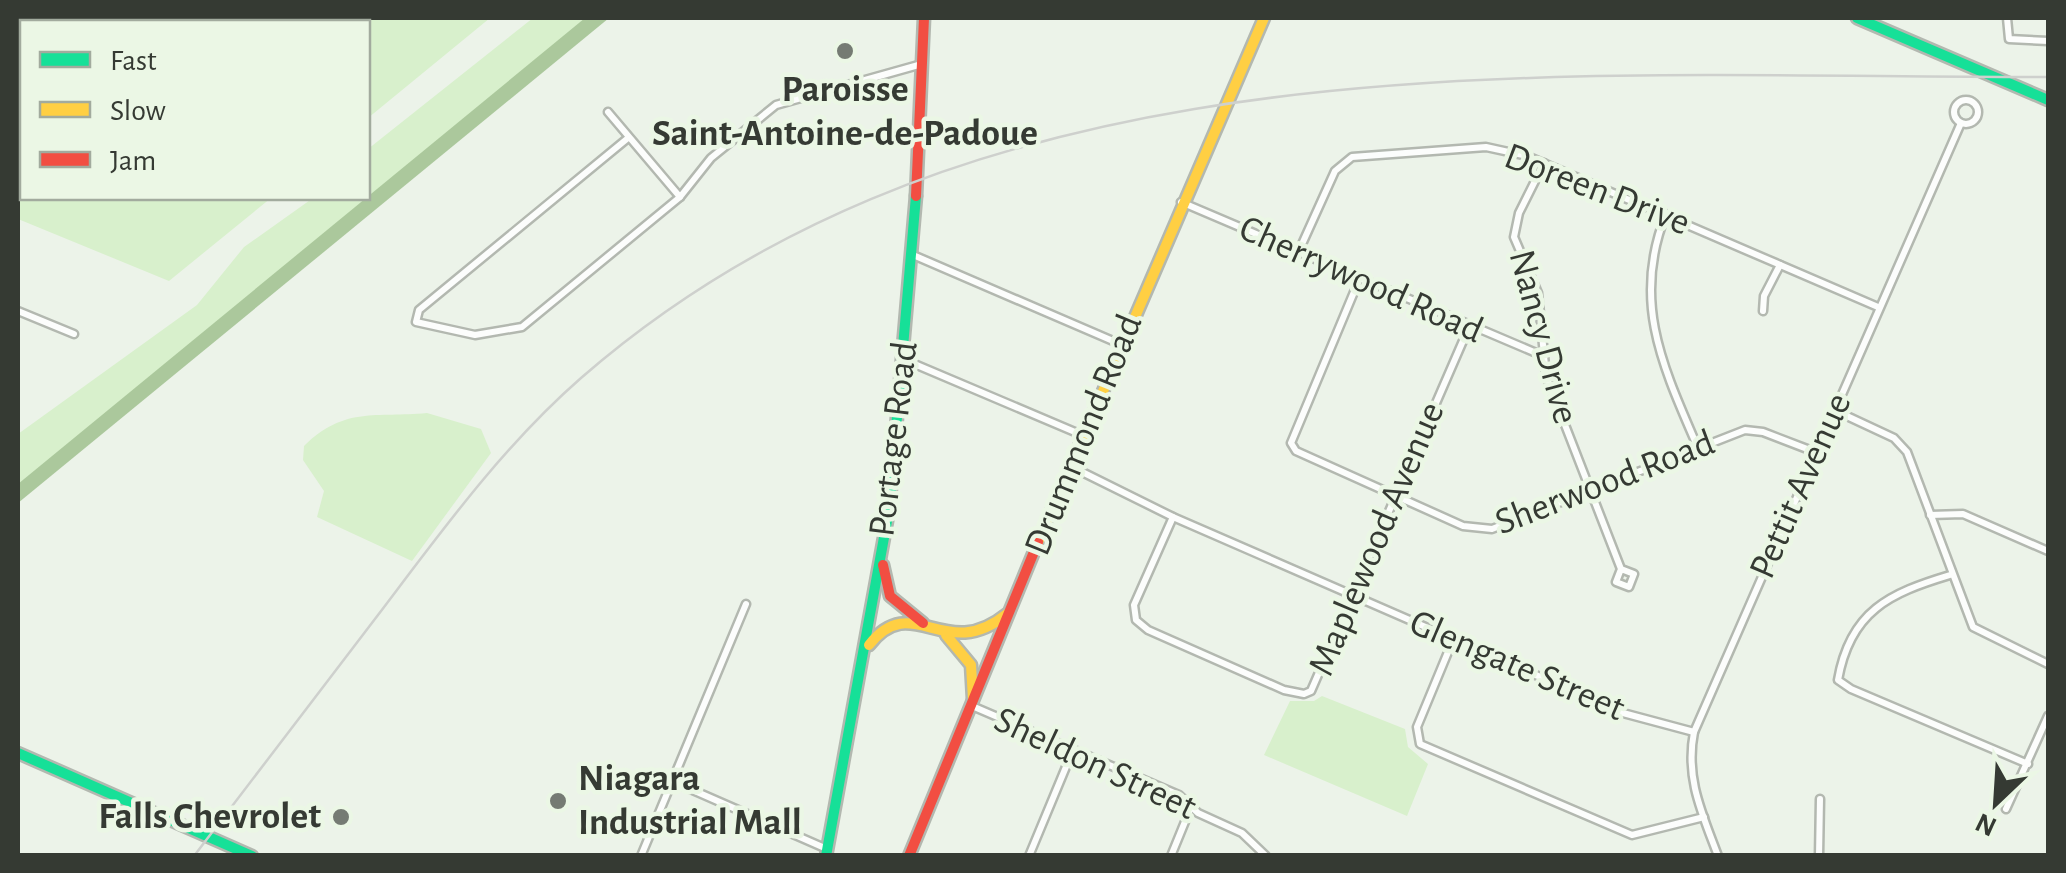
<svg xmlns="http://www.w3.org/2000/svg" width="2066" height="873" font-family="'Alegreya Sans',sans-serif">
<rect width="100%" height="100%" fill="#ecf3e9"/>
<g fill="#d8f0cc">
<polygon points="18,18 490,18 368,118 368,22 22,22 22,198 271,198 169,281 18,219"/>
<polygon points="533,18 590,18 18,485 18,434 197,305 244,247 313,198 368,198 368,149"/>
<path d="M 427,413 L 481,429 L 491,453 L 412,561 L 317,517 L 324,491 L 303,460 L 304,446 C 345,406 375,418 427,413 Z"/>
<polygon points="1322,696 1405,729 1408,747 1428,764 1407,816 1264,755 1290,701 1314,701"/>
</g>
<polygon fill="#abc89c" points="585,18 609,18 18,503 18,484"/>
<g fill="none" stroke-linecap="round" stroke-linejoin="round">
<g stroke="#b3b8b0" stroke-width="11">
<g id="street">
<polyline points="2007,18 2009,39 2048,41"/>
<circle cx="1966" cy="112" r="12"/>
<polyline points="608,112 680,197"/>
<polyline points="628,138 419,310 416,322 475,335 522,327 680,197 711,158 776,105 922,64"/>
<polyline points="1544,163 1519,213 1514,237 1538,293 1546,376 1621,569 1616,582 1629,587 1634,574 1621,569"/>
<polyline points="1181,202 1541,355"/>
<path d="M 1666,214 C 1631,301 1663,367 1698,448"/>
<polyline points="1298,253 1335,171 1352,157 1486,147 1527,156 1878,307"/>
<polyline points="913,255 1120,344"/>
<polyline points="1359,280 1291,443 1296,451 1463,526 1492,529 1745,430 1763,432 1815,452"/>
<polyline points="18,311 74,334"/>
<polyline points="1763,311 1764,296 1780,265"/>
<polyline points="905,360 1082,435"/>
<polyline points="1834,410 1894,438 1907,452 1973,627 2048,664"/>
<polyline points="1070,466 1173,517 1623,713 1694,732"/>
<polyline points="1930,515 1963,514 2048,551"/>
<polyline points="1173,517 1134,605 1136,620 1148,630 1284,690 1304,694 1311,691 1469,327"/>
<path d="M 1950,575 C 1890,593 1850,611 1838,680 L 1851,689 L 2028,764"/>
<polyline points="1453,640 1417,727 1420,744 1632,835 1704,817"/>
<polyline points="972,706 1179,795 1198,813 1242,833 1266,856"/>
<polyline points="672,781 827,849"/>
<polyline points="2006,809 2048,716"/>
<polyline points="641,856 746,604"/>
<polyline points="1029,856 1073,750"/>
<polyline points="1171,856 1191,807"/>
<path d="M 1718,856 C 1702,813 1685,778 1694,732 L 1961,123"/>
<polyline points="1819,856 1820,799"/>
</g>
</g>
<g stroke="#b3b8b0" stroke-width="15">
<g id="fast">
<polyline points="1857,18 2048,100"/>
<polyline points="18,753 252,856"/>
<polyline points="826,856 889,510 916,196"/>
</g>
</g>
<g stroke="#b3b8b0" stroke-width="15">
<g id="slow">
<polyline points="1038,542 1264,18"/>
<polyline points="946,635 971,665 973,699"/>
<path d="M 869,645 C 913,589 944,665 1007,614"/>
</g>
</g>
<g stroke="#b3b8b0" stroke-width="15">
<g id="jam">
<polyline points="916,196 924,18"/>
<polyline points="883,565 890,596 923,623"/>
<polyline points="909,856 1038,542"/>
</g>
</g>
<use href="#street" stroke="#fcfdfc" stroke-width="6"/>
<use href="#fast" stroke="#16e098" stroke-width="10"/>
<use href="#slow" stroke="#ffcf43" stroke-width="10"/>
<use href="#jam" stroke="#f24e42" stroke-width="10"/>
<path stroke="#ced0cd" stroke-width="2.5" d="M 194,856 C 255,775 317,696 378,615 C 441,532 502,447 581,378 C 983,28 1553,78 2048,77"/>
</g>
<g fill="#757b73" stroke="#ebf7e5" stroke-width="4">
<circle cx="845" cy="51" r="10"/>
<circle cx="558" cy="801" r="10"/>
<circle cx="341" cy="817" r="10"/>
</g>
<g text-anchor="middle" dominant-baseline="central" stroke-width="9" stroke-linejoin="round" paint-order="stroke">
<g font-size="38" font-weight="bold" fill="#353a33" stroke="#ebf7e5">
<text x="845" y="90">Paroisse<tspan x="845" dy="44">Saint-Antoine-de-Padoue</tspan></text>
<text x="578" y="779" text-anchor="start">Niagara<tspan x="578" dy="44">Industrial Mall</tspan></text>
<text x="321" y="817" text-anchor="end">Falls Chevrolet</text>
</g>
<g font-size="38" fill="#353a33" stroke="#ebf7e5">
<text transform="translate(1597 190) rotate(21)">Doreen Drive</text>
<text transform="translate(1361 280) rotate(24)">Cherrywood Road</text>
<text transform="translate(1543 337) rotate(75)">Nancy Drive</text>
<text transform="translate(1084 435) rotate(-68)">Drummond Road</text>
<text transform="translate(894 439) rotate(-83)">Portage Road</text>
<text transform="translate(1605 483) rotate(-21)">Sherwood Road</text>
<text transform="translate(1801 486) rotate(-66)">Pettit Avenue</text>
<text transform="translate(1377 539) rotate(-67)">Maplewood Avenue</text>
<text transform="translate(1517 666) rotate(23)">Glengate Street</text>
<text transform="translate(1095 764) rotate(25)">Sheldon Street</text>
</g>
</g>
<rect width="2066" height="873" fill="none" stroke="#353a33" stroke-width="40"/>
<rect x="20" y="20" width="350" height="180" fill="#ebf7e5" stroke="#a2ab9e" stroke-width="2.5"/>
<rect x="40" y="52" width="50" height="15" fill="#16e098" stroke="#a2ab9e" stroke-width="2.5"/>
<text x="110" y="70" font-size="30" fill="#353a33">Fast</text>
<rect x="40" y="102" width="50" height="15" fill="#ffcf43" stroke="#a2ab9e" stroke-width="2.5"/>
<text x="110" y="120" font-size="30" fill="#353a33">Slow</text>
<rect x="40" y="152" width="50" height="15" fill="#f24e42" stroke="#a2ab9e" stroke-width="2.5"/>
<text x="110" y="170" font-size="30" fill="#353a33">Jam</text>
<g transform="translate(1996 803) rotate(205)" stroke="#ebf7e5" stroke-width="8" paint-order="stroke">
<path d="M0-8L18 38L0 25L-18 38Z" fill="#353a33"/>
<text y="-15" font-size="28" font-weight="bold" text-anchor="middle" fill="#353a33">N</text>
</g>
</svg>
